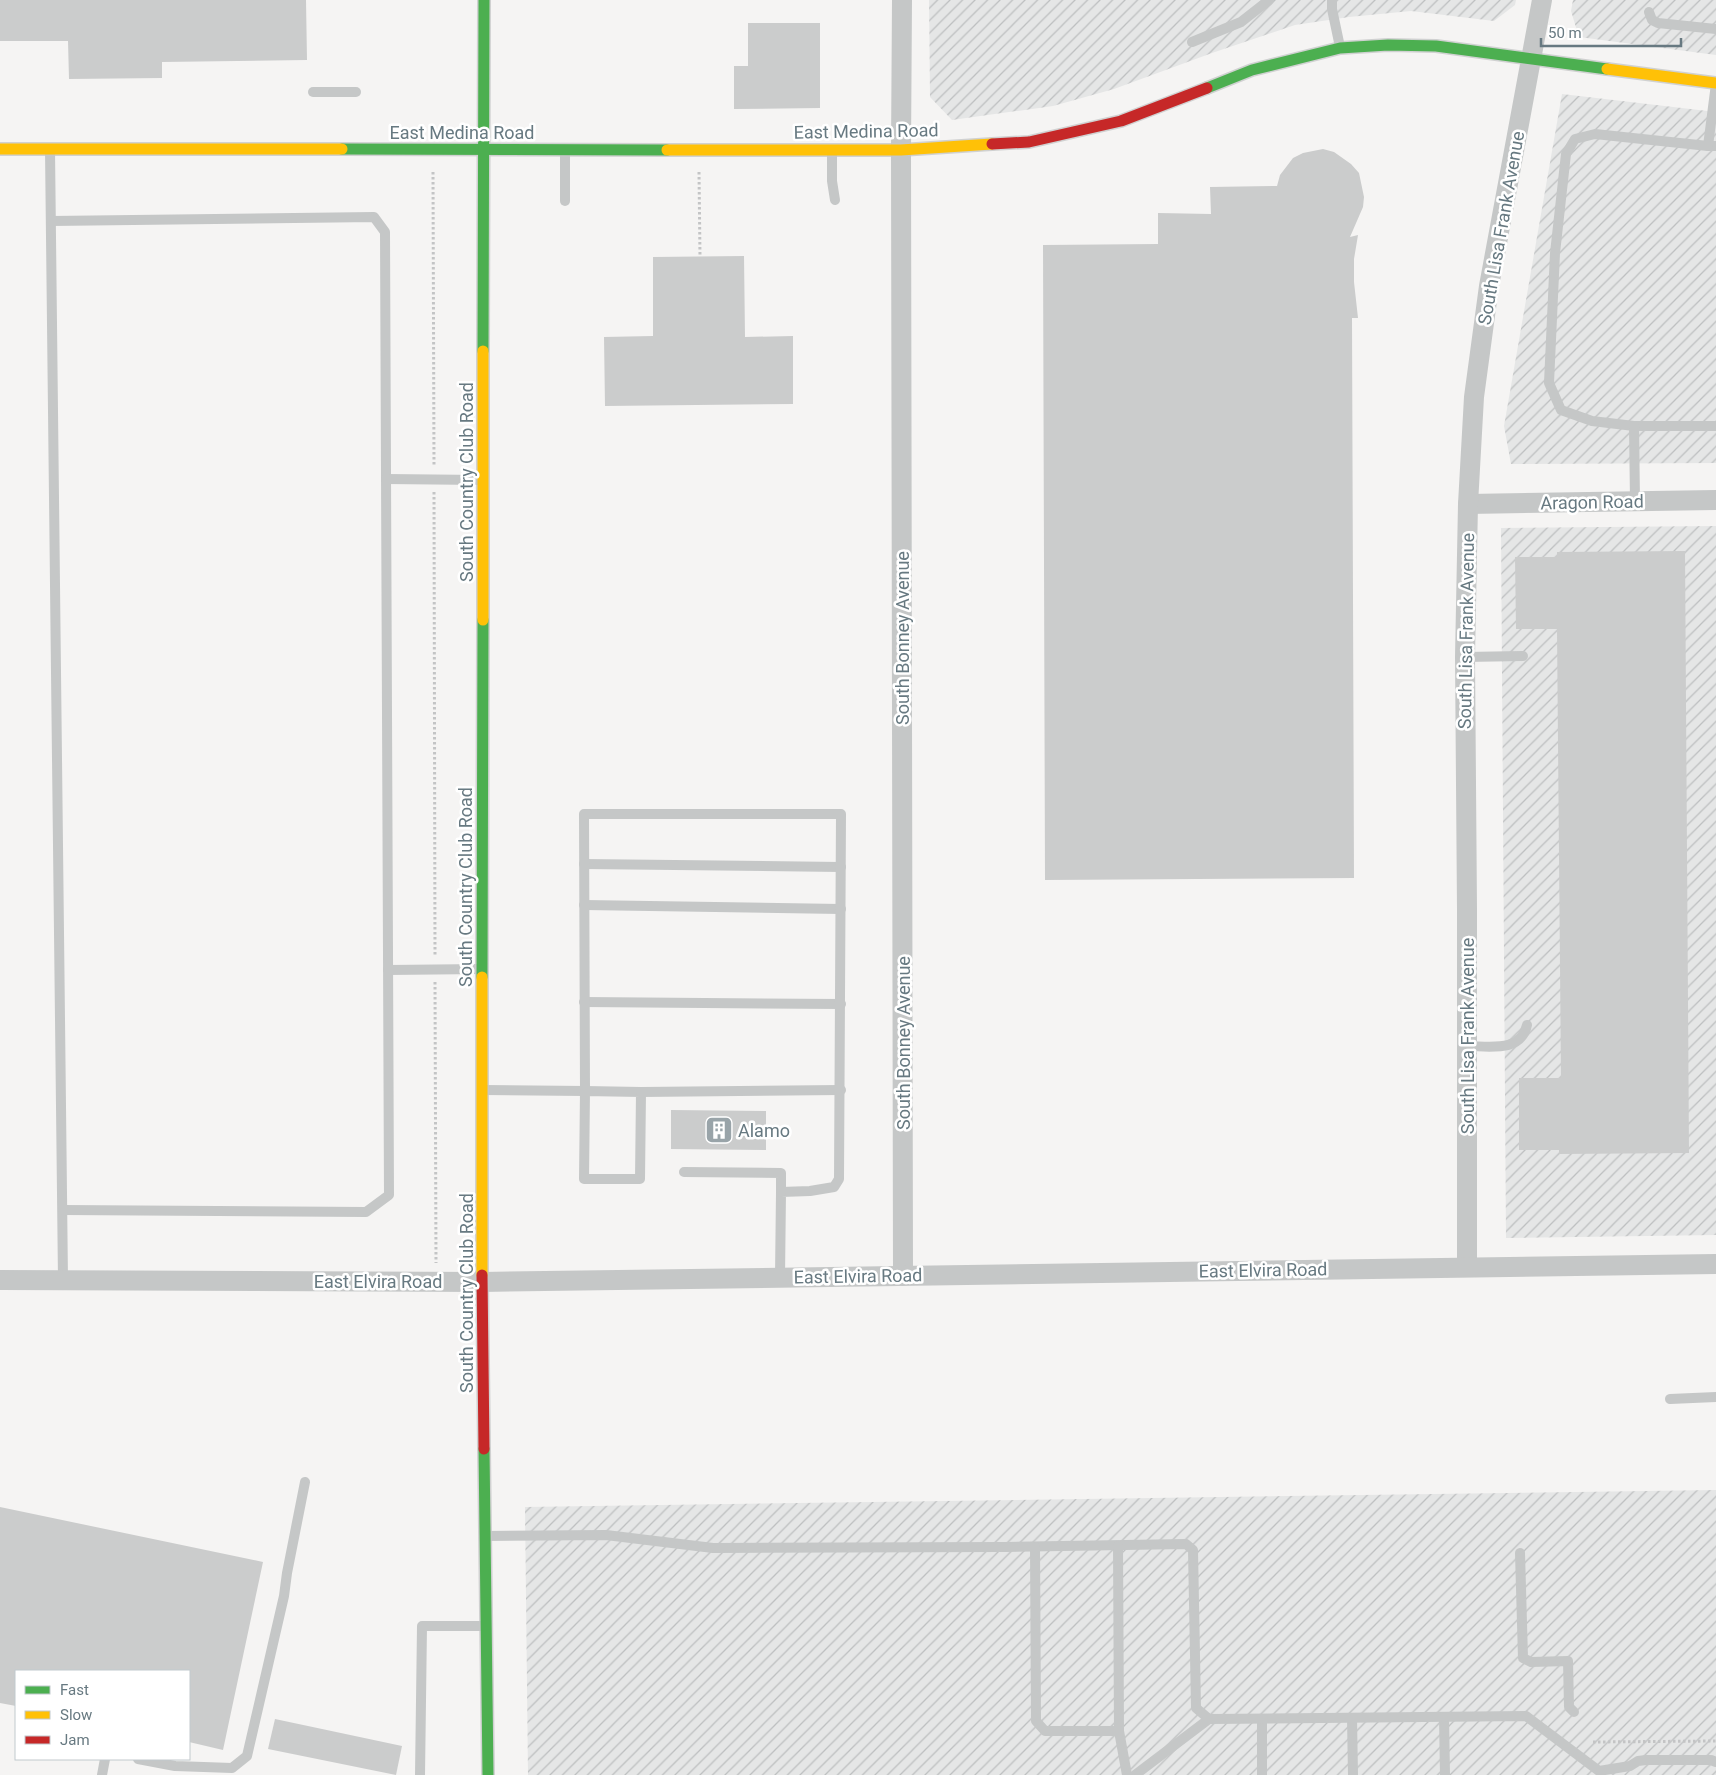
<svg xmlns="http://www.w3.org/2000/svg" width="1716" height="1775" font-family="Roboto,sans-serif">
<defs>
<pattern id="industrial-furrows" width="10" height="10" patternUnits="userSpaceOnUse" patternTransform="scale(1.25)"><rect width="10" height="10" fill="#e5e6e6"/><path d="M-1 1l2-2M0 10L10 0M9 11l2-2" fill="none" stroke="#bdbfc0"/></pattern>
</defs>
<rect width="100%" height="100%" fill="#f5f4f3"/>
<g fill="url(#industrial-furrows)">
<polygon points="929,0 1516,0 1515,5 1494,21 1411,11 1349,17 1295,25 1212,53 1114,89 1053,106 952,120 930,97"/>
<polygon points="1573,0 1716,0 1716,55 1579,37 1571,11"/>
<polygon points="1562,94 1716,112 1716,463 1511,464 1504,426"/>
<polygon points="1716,526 1716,1235 1506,1238 1501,528"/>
<polygon points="1716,1490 1716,1775 528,1775 525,1507"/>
</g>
<g fill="#cbcccc">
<polygon points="0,0 306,0 307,60 162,62 162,78 69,79 68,41 0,41"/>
<polygon points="748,23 820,23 820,108 734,109 734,66 748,66"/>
<polygon points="1323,149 1334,152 1351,164 1359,173 1364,197 1363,207 1350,237 1358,235 1354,259 1354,282 1358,318 1352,318 1354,878 1045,880 1043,245 1158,244 1158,213 1211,214 1210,187 1277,186 1280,175 1293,158 1303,153"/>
<polygon points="744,256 745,337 793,336 793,404 605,406 604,337 653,336 653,257"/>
<polygon points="1685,551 1689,1153 1559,1154 1559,1150 1519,1150 1519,1078 1561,1078 1557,629 1516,629 1515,557 1557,557 1557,552"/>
<polygon points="671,1110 766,1111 766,1150 671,1149"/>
<polygon points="0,1507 263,1562 223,1750 189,1742 189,1671 16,1671 16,1706 0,1703"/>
<polygon points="275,1719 402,1746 396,1775 268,1749"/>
</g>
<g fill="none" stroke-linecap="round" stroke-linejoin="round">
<g stroke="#d0d1d1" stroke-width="14">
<g id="fast">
<polyline points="1207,88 1252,70 1340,48 1388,45 1436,46 1607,69"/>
<polyline points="342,149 667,150"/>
<polyline points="483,351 484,0"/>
<polyline points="482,977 483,620"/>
<polyline points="484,1449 488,1775"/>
</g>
</g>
<g stroke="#d0d1d1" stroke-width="14">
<g id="slow">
<polyline points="1607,69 1716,83"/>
<polyline points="0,149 342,149"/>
<polyline points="667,150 901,150 992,144"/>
<polyline points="483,620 483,351"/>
<polyline points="482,1275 482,977"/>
</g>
</g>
<g stroke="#d0d1d1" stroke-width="14">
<g id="jam">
<polyline points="992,144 1029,142 1121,121 1207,88"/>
<polyline points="482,1275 484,1449"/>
</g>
</g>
<g stroke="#c3c4c5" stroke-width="3" stroke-dasharray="2.5 2.5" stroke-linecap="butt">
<polyline points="433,172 434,466"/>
<polyline points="699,172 700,257"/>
<polyline points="434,492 435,956"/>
<polyline points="435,982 436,1263"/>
<polyline points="1593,1742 1716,1741"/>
</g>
<g stroke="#c5c7c7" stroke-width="10">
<polyline points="1332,0 1332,9 1340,47"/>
<polyline points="1649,12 1652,20 1658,23 1716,29"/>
<polyline points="1192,42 1241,22 1269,0"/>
<polyline points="1716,84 1708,146 1716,146"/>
<polyline points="313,92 356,92"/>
<polyline points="1708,146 1595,134 1575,139 1566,154 1555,253 1549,383 1561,410 1592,421 1634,426 1716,426"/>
<polyline points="50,150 63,1280"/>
<polyline points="832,152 832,181 835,200"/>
<polyline points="565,201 565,150"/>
<polyline points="51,221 374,217 385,232 389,1195 366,1212 63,1210"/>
<polyline points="1634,426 1635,501"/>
<polyline points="386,479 482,480"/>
<polyline points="1465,657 1523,656"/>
<polyline points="584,864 841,867"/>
<polyline points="584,905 841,909"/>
<polyline points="388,970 482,969"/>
<polyline points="584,1002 841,1004"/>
<path d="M 1467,1046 C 1489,1046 1521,1053 1527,1025"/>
<polyline points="484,1090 585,1091 584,814 841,814 839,1179 834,1187 810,1191 781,1192 780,1277"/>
<polygon points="585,1091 641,1092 640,1179 584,1179"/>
<polyline points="641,1092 841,1090"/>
<polyline points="684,1172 781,1173 781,1192"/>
<polyline points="1670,1399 1716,1397"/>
<polyline points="486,1536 606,1535 713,1548 1006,1547 1186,1544 1193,1550 1196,1708 1209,1719"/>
<polyline points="1118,1546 1119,1731"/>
<polyline points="1035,1547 1036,1721 1045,1731 1119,1731 1127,1775"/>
<polyline points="1520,1553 1523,1658 1531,1662 1568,1661 1569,1707 1574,1712"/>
<polyline points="1444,1717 1445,1775"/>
<polyline points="1352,1718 1353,1775"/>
<polyline points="1262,1719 1262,1775"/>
<polyline points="138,1759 175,1766 232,1768 247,1756 284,1596 287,1573 305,1482"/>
<polyline points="102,1775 105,1759"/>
<polyline points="420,1775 422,1626 484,1626"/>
<polyline points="1135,1775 1209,1719 1526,1716 1599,1771 1630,1766 1638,1761 1646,1760 1711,1760 1716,1762"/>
</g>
<g stroke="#c5c7c7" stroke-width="20">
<polyline points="902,0 901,150 903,1276"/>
<polyline points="1468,504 1716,500"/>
<polyline points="1467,1267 1467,910 1465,657 1468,504 1474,397 1489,286 1542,0"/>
<polyline points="0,1280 482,1282 1716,1264"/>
</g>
<use href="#fast" stroke="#4caf50" stroke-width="11"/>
<use href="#slow" stroke="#ffc107" stroke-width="11"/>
<use href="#jam" stroke="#c62828" stroke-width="11"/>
</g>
<defs>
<g id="building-square" transform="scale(1.4375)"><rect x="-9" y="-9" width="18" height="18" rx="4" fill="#99a4a9" stroke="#fff"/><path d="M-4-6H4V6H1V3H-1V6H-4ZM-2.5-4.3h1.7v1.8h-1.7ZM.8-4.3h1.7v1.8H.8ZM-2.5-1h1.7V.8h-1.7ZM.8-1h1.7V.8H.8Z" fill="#fff"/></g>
</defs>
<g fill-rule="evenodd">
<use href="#building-square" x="719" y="1130"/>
</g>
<g text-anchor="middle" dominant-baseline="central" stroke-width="5" stroke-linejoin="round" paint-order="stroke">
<g font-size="18" fill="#677981" stroke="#fff">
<text transform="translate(866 131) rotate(-1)">East Medina Road</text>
<text x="462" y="132">East Medina Road</text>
<text transform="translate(1501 228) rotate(-80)">South Lisa Frank Avenue</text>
<text transform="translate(466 482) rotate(-90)">South Country Club Road</text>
<text transform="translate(1592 502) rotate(-1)">Aragon Road</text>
<text transform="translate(1466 631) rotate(-89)">South Lisa Frank Avenue</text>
<text transform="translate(902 638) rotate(-90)">South Bonney Avenue</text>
<text transform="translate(465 887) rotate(-90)">South Country Club Road</text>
<text transform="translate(1467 1036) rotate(-90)">South Lisa Frank Avenue</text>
<text transform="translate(903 1043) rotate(-90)">South Bonney Avenue</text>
<text transform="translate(1263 1270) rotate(-1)">East Elvira Road</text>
<text transform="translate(858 1276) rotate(-1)">East Elvira Road</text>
<text x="378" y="1281">East Elvira Road</text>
<text transform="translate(466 1293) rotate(-90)">South Country Club Road</text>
</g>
<g font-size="18" fill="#677981" stroke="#fff" text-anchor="start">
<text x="738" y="1130">Alamo</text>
</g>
</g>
<rect x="15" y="1670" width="175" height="90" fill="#ffffff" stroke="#c2c9cd"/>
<rect x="25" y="1686" width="25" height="8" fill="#4caf50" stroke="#c2c9cd"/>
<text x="60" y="1695" font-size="15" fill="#677981">Fast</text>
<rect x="25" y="1711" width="25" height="8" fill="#ffc107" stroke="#c2c9cd"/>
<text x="60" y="1720" font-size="15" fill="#677981">Slow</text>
<rect x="25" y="1736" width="25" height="8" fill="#c62828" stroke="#c2c9cd"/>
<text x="60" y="1745" font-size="15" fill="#677981">Jam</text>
<path d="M1541 38v8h140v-8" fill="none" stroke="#677981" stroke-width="2.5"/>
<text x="1548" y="38" font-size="15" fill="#677981" stroke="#ffffff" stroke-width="4" paint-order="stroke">50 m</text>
</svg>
